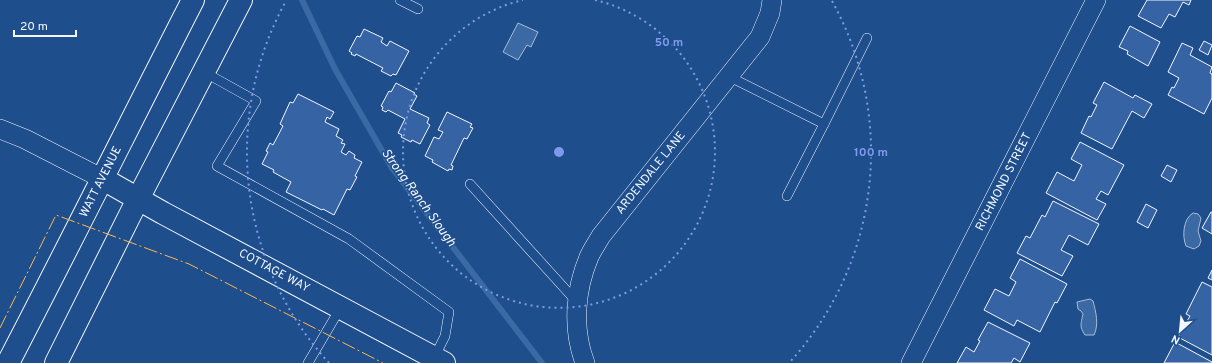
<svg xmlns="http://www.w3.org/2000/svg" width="1212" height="363" font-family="Overpass,sans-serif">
<rect width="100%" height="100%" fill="#1f4e8c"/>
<g fill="#3b69a3" stroke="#a8bbd7">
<polygon points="518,23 538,32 531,47 527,45 518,60 503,52"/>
<path d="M 1193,213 L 1198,214 L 1201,218 L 1198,231 L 1201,241 L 1199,246 L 1194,249 L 1186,246 C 1182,236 1183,219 1193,213 Z"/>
<path d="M 1090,299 L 1093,301 C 1096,312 1099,325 1094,335 L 1085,335 C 1079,326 1081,324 1083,314 L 1081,311 L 1078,309 L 1077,302 Z"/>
</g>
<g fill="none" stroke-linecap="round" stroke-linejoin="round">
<polyline stroke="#3b69a3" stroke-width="6" points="302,0 335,69 392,168 542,363"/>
</g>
<g fill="#3563a3" stroke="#f2f6ff">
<polygon points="1147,0 1191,0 1189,5 1183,2 1175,17 1169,14 1161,28 1138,16"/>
<polygon points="1130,26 1160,42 1148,66 1127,54 1128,51 1119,47"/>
<polygon points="364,29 383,38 381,42 387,46 390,41 409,51 396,75 393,74 391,76 381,71 383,68 356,54 355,56 351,54 352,53 349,51 357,36 360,37"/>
<polygon points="1204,41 1212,45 1208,55 1199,50"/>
<polygon points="1182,43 1193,48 1190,55 1212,67 1210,73 1212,74 1212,98 1204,114 1168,95 1172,87 1174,88 1179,78 1168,72"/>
<polygon points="1104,82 1133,98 1135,95 1152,104 1144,118 1132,111 1112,149 1081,133 1089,116 1091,117 1097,105 1093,103"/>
<polygon points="396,83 415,93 414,94 417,96 410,109 429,118 427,123 430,125 420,144 412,140 411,142 401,137 402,135 398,133 405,119 388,110 386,112 382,110 383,107 381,106 389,91 391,92"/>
<polygon points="298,94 334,112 330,119 327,117 325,122 339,129 336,136 343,140 341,143 345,144 341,152 346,155 349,151 355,155 354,158 362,162 355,176 357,177 350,190 347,189 334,215 323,209 322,210 286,192 291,182 273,172 274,170 262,164 268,152 266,151 270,143 273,145 283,126 280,124 290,102 293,103"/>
<polygon points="447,112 472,124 470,127 473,128 467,139 464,138 451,165 453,166 452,170 449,169 448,171 432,162 433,160 425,156 434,137 439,139 443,132 438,130"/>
<polygon points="1080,142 1124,165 1108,195 1101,191 1096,199 1106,204 1097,220 1046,193 1057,172 1074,181 1082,165 1071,159"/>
<polygon points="1167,165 1177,170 1171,182 1161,176"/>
<polygon points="1053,201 1099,224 1088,245 1069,235 1061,250 1073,256 1062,276 1017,253 1026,236 1030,238 1042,215 1045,217"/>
<polygon points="1146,204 1157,210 1148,228 1137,222"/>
<polygon points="1211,212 1212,212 1212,234 1202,228"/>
<polygon points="1020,259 1067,284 1057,303 1055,302 1040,332 1017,320 1014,326 984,310 995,289 1009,296 1016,282 1010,278"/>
<polygon points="1212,270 1212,280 1208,278"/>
<polygon points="1202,282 1212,287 1212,355 1178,337 1190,316 1186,314"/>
<polygon points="988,322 1030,343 1020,362 1014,358 1011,363 957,363 966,347 974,352 980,341 978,340"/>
<polygon points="1175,342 1212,362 1212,363 1164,363"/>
</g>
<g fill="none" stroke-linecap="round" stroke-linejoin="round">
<g stroke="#f2f6ff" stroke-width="10">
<g id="lane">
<polyline points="400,0 418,9"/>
<polyline points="204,72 256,101 217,166 349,239 449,312 445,336 434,358"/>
<polyline points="728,76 824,124 787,196"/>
<polyline points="824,124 867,38"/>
<polyline points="470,184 576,301"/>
<polyline points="308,363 341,307"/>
</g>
</g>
<g stroke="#f2f6ff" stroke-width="20">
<g id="street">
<polyline points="0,129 25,139 103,179"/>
<path d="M 585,363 C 572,329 575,290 589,257 C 592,250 597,243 601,236 L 760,37 L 770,13 L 772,0"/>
<polyline points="911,363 1096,0"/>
</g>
</g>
<g stroke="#f2f6ff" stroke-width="24">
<polyline id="secondary" points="103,179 163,213 444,363"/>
</g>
<g stroke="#f2f6ff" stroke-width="24">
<g id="primary">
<path d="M 8,363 C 71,242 131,121 193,0"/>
<polyline points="56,363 138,199 241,0"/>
</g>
</g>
<use href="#lane" stroke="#1f4e8c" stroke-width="9"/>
<use href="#street" stroke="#1f4e8c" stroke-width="19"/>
<use href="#secondary" stroke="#1f4e8c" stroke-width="22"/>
<use href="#primary" stroke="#1f4e8c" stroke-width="22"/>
<polyline stroke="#ffb74d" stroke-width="1" stroke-dasharray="14 3 2 3" stroke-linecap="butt" points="0,328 56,215 189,264 383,363"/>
</g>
<g fill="none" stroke="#7d9aea" stroke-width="2" stroke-dasharray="2 4">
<path d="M595 0A156 156 0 1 1 523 0"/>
<path d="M329 363A312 312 0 0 1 286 1M832 1A312 312 0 0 1 789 363"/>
</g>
<g text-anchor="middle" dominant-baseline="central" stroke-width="3" stroke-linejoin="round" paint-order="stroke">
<g font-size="12" fill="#f2f6ff" stroke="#1f4e8c">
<text transform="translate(651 173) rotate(-51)">ARDENDALE LANE</text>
<text transform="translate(101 182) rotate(-63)">WATT AVENUE</text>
<text transform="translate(1004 182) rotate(-63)">RICHMOND STREET</text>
<text transform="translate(274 271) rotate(28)">COTTAGE WAY</text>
</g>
<g font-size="13" font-style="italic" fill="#f2f6ff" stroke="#1f4e8c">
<text transform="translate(418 198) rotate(54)">Strong Ranch Slough</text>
</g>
</g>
<circle cx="559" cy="152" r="6" fill="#7d9aea" stroke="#1f4e8c" stroke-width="2"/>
<g font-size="12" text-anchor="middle" font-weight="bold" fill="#7d9aea" stroke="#1f4e8c" stroke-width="3" stroke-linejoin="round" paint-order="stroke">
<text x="669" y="46">50 m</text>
<text x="871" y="156">100 m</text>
</g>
<g transform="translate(1180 331) rotate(207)" stroke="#1f4e8c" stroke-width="3" paint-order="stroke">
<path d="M0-3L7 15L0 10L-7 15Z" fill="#f2f6ff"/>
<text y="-6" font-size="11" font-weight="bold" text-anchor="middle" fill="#f2f6ff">N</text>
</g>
<path d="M14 30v6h62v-6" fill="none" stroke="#f2f6ff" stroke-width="2"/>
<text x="20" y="30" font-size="12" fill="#f2f6ff" stroke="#1f4e8c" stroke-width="3" paint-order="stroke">20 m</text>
</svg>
